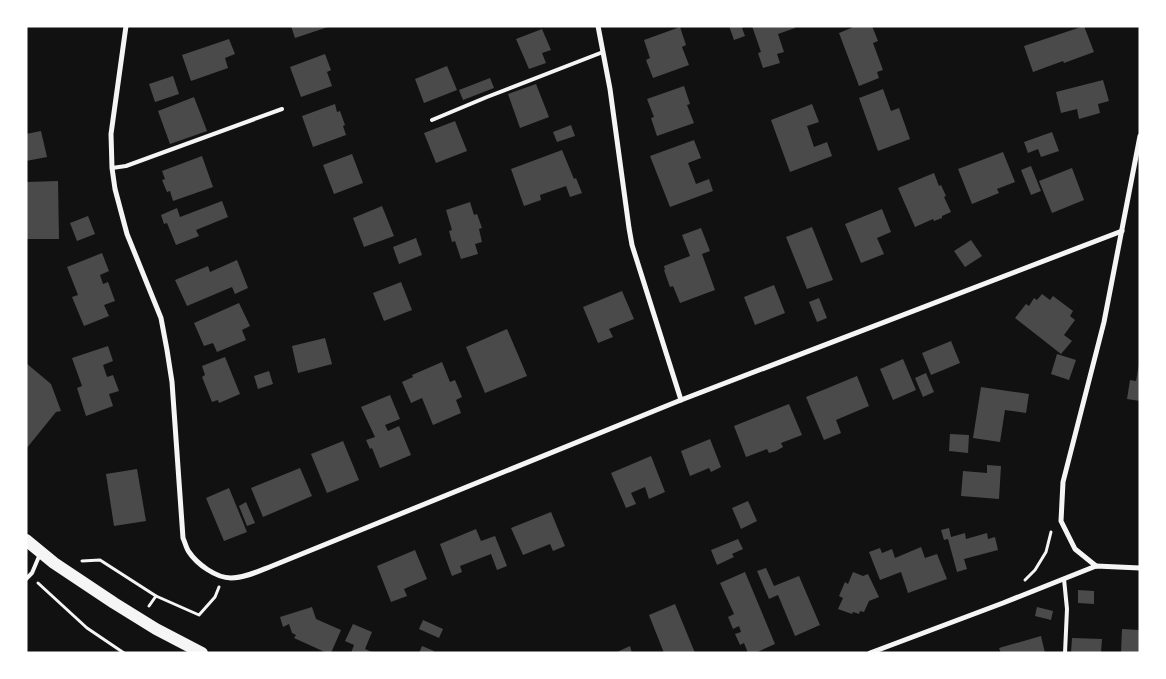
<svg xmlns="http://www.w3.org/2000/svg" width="1166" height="679" font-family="'Archivo Narrow',sans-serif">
<rect width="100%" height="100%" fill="#111"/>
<g fill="#4a4a4a">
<polygon points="291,26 328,26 328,27 295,38"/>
<polygon points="729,26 746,26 742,28 745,36 734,40"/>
<polygon points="752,26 795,26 795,28 778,34 784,52 777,54 780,63 763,68 758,53 761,52"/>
<polygon points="856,26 872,26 878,41 873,43 883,70 877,72 879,78 859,86 839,33"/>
<polygon points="1084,26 1094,52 1064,63 1063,61 1033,72 1024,46"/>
<polygon points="680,27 686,45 682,47 689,65 653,78 646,60 650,58 644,40"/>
<polygon points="542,29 551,50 542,53 546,63 529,69 516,39"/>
<polygon points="229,39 235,54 225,58 228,68 191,81 182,55"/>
<polygon points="325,54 331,70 327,72 332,86 301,97 290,67"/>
<polygon points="447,66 457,90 424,103 415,79"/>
<polygon points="173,76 179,94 155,102 149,84"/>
<polygon points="490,78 494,88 463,100 459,90"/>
<polygon points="1103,80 1109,101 1098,104 1100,113 1079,119 1077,109 1061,113 1056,92"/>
<polygon points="536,84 549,117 520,128 508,94"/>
<polygon points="684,86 690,104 687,105 694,123 657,136 651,118 654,117 647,99"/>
<polygon points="883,89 891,111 899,108 910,139 878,151 859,98"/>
<polygon points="194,97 207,131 170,144 158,111"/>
<polygon points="335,104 337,112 340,111 345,125 343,126 346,135 313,147 302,116"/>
<polygon points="812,104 819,122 807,126 814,147 827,142 832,156 790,172 771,120"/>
<polygon points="455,121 467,151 436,163 424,133"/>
<polygon points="571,125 575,136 557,142 553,132"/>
<polygon points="41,131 47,157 26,161 26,134"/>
<polygon points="1052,132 1059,151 1041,157 1038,149 1028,153 1024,142"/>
<polygon points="694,140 701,158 688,163 696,184 709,179 713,191 670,207 650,156"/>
<polygon points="562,150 574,179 576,178 582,193 570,197 566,186 540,195 541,200 524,206 511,169"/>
<polygon points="1003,152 1015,182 997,189 999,193 972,204 958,169"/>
<polygon points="352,154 363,183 334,194 323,165"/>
<polygon points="202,156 213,187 173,201 170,191 167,192 162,180 165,179 162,171"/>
<polygon points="1031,166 1041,191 1031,195 1021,170"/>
<polygon points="1072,168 1084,200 1052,213 1039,181"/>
<polygon points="934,173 939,186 941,185 946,196 944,197 951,212 942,216 942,218 934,221 933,219 915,227 898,188"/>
<polygon points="58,181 59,239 26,239 26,182"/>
<polygon points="222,201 228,217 196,230 199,236 176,245 167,223 164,224 161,215 177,208 180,217"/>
<polygon points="470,202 474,215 477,214 482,228 479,229 482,242 475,244 478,254 461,259 455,241 452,242 449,231 452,230 446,210"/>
<polygon points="382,206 394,236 364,247 353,218"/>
<polygon points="882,209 891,232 877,238 884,254 861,263 845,224"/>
<polygon points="88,216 95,234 77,241 70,223"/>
<polygon points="812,227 833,280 807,289 786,237"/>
<polygon points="701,228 710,251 702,254 715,290 680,303 673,286 670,287 664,270 665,270 664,266 690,256 682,235"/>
<polygon points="416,238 422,255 399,264 393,247"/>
<polygon points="971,240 982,256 965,267 954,251"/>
<polygon points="102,253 109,271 100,275 103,284 108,282 115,301 104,305 109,316 84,326 72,297 78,295 67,267"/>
<polygon points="237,260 248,288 235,294 232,287 187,306 175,280 208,266 210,272"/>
<polygon points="401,282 412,310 384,321 373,293"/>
<polygon points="774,285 785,313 755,325 744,297"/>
<polygon points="622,291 634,319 609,329 613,337 598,343 583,307"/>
<polygon points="1042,294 1050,300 1053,296 1073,311 1070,316 1075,320 1064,335 1072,341 1061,354 1015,318 1026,304 1029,306 1034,298 1037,300"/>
<polygon points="819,298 827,318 817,322 809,302"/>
<polygon points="239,303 250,326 242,330 246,340 217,352 213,343 204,346 194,323"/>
<polygon points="507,329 527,376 485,393 466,347"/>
<polygon points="325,338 332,364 298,373 292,346"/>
<polygon points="951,341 960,363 931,375 922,353"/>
<polygon points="108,346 113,361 103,365 107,377 113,375 119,391 109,394 113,406 86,416 77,388 82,386 72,358"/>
<polygon points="1057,354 1076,360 1069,380 1051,374"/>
<polygon points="225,357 240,394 219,403 218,400 212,402 202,377 205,375 202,366"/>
<polygon points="903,359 916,390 893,400 880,369"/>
<polygon points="442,362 450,382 455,380 462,397 456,400 461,413 433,425 422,398 411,403 402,382 413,377 412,375"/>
<polygon points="26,363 51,384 61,411 56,412 26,449"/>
<polygon points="1139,364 1140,364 1140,401 1127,399 1130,380 1136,381"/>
<polygon points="269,371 273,384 258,389 254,376"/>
<polygon points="926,373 934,392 923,397 915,378"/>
<polygon points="857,376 869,406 836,420 841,433 824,440 806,397"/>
<polygon points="981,387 1029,394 1026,413 1005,410 1000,442 973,438"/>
<polygon points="390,395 400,419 385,425 388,431 399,426 411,455 380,468 372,448 370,449 366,440 375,437 361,407"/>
<polygon points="789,404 802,435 781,443 783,447 776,451 769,453 767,449 746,457 734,426"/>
<polygon points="950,434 969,435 968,453 949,451"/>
<polygon points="710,439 721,467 711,472 709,468 690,476 681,451"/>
<polygon points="343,441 359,480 327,493 311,454"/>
<polygon points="651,456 665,492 649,499 645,487 631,493 636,504 626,508 611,473"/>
<polygon points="987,465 1001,466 999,499 961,496 963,471 987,473"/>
<polygon points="300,468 312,496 263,517 251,488"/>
<polygon points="137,469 146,521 114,526 106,474"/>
<polygon points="229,488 247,532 224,541 206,498"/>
<polygon points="748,501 757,521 741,529 732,508"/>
<polygon points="246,502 255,523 247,526 239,506"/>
<polygon points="551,512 565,546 553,551 550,544 523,555 511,528"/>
<polygon points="949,528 951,537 965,533 966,539 987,533 988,539 995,537 998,550 964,559 967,569 957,572 948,539 944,540 941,530"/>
<polygon points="476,529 481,541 495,536 507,566 497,570 491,554 460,566 462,572 452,576 440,544"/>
<polygon points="738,539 743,549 732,554 734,557 717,565 711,550"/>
<polygon points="921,547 925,558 937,554 947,579 908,593 901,572 880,580 869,552 880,548 882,553 892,549 895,558"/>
<polygon points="415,550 427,579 404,589 407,596 391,602 377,566"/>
<polygon points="766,568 774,586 799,576 820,625 795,636 778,595 769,599 757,571"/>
<polygon points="745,572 775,644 755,653 748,653 744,643 740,645 735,634 741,632 739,626 733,629 728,617 734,614 720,583"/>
<polygon points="853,572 863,576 868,574 879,597 869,601 864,612 860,611 859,614 853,612 852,614 838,609 843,598 839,596 845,582 848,584"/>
<polygon points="1078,590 1094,591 1094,604 1078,603"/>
<polygon points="675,604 686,631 695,653 664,653 649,615"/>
<polygon points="312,607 316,619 341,630 331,653 327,653 294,638 296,635 292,633 289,624 283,627 280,617"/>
<polygon points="1037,607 1053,611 1051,620 1035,616"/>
<polygon points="423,620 443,629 439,638 419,629"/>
<polygon points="353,624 372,632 365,649 374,653 351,653 354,645 345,641"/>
<polygon points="1122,629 1140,630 1140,653 1121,653"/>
<polygon points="1041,636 1045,653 1001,653 999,648"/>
<polygon points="1072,638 1102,639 1101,653 1071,653"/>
<polygon points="422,646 434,651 433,653 419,653"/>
<polygon points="630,646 632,653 615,653"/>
</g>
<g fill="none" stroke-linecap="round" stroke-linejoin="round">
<g stroke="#f5f5f5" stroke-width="3">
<polyline points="82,561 100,560 156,596 199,615 215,597 219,587"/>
<polyline points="1025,580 1035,570 1046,552 1051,532"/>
<polyline points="38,583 87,628 124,653"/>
<polyline points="149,606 156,596"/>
</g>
<g stroke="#f5f5f5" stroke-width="4">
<polyline points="432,120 487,97 603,52"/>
<polyline points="112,168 126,166 282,109"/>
<polyline points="26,579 32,573 40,554"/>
<polyline points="1064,579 1067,609 1065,653"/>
</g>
<g stroke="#f5f5f5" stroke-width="5">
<path d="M 126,26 L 111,134 L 112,168 L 115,189 L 127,234 L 161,318 L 167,350 L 172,382 L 183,538 C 185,542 186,548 189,552 C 197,564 216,578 231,578 C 245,578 259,571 272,566 L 681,400 L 1122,231"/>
<polyline points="598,26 610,89 629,228 632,245 681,400"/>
<polyline points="1096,566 1075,549 1061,521 1063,482 1104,322 1140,136"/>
<polyline points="870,653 1003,603 1096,566 1140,568"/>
</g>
<polyline stroke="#f5f5f5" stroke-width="12" points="26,540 54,563 114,603 156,629 202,653"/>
</g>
<rect width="1166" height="679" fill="none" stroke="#ffffff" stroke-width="55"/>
</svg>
